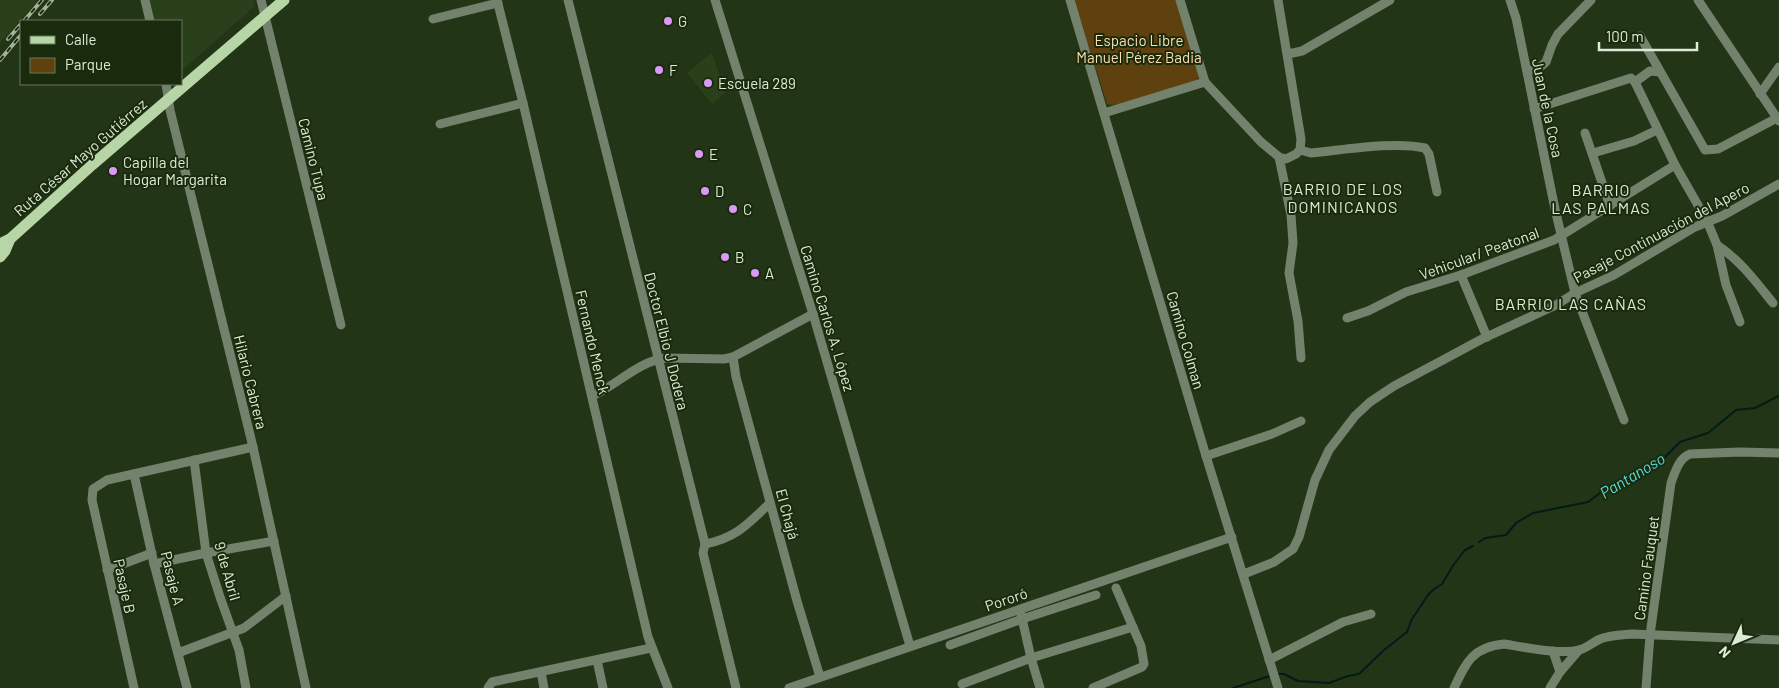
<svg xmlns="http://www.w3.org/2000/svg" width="1779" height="688" font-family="Barlow,sans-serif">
<rect width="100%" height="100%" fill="#223516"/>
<g fill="#29401b">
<polygon points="0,0 38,0 0,43"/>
<polygon points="150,0 253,0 255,6 181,71 181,21 155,21"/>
<polygon points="712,52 725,93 712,104 687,73"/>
</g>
<polygon fill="#5f400f" points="1074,0 1176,0 1200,77 1195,82 1121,104 1112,105 1107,104"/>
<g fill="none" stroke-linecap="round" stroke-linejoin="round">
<g stroke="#011b1b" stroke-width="2">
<polyline points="1479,542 1485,538 1506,535 1516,523 1533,513 1588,502 1608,487 1636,475 1660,462 1680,442 1708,433 1736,410 1755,408 1779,396"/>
<polyline points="1279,674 1284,674 1298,681 1329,683 1348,676 1359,674 1384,650 1407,632 1412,619 1428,595 1434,589 1442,584 1454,564 1465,550 1473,546"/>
<polyline points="1233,688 1270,676"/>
</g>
<g stroke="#73826c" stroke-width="9">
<polyline points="145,0 150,21"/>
<polyline points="261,0 341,325"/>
<polyline points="497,0 523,103 648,637 668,688"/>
<polyline points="568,0 705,544 703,553 736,688"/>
<polyline points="715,0 813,314 910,646"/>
<polyline points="1070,0 1206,456 1278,688"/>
<polyline points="1180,0 1205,82 1261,142 1279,157 1286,159 1296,154 1300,150 1301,139 1278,0"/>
<polyline points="1510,0 1516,18 1555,209 1575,293 1624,420"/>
<polyline points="1698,0 1779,121"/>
<polyline points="433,19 498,3"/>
<polyline points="1640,36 1705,150 1718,149 1777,118"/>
<polyline points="1288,54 1302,51 1390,0"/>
<polyline points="1527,71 1539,68 1546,62 1552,45 1558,34 1591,0"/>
<polyline points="1635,82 1650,71 1660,72"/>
<polyline points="166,84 170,110 253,447 306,688"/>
<polyline points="1760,94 1779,67"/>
<polyline points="1534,109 1631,78 1635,82 1675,165 1707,221 1717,245 1726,285 1740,322"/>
<polyline points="1104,113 1205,82"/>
<polyline points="440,124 523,103"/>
<polyline points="1585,133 1610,206"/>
<path d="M 1300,150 L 1311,153 C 1344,150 1394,141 1425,148 L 1429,154 L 1437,192"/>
<polyline points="1593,153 1634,141 1657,130"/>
<polyline points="1279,157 1291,215 1293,243 1289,273 1298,321 1301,358"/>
<path d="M 1717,245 C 1740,260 1756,282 1773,303"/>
<polyline points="1461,275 1487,337"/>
<polyline points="1347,318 1368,311 1406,292 1461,275 1554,240 1675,165"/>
<polyline points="733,357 736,377 797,601 820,677"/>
<path d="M 592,396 C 616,386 638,361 666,358 L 724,359 L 733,357 L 813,314"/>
<polyline points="1206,456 1272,434 1301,421"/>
<polyline points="194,460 206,553 220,597 239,650 246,688"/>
<polyline points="134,474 154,564 187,688"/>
<path d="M 705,544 C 736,538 748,524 770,503"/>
<polyline points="154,564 206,553 274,541"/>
<polyline points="107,570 152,553"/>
<polyline points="1244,574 1274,562 1293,549 1299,537 1315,480 1329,450 1355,416 1370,402 1394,386 1443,360 1482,339 1556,305 1575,293 1614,275 1695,227 1722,216 1779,184"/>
<polyline points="1021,614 1031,658 1040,688"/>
<polyline points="950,645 1022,619 1096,595"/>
<polyline points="1553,651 1560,672"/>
<polyline points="178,653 244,628 286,596"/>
<polyline points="597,660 603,688"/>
<polyline points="1269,660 1343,622 1371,614"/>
<polyline points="541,672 544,688"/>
<polyline points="962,684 1031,658 1133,627"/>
<polyline points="134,688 92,500 93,489 107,480 253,447"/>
<polyline points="488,688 492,682 651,648"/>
<polyline points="789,688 1232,537"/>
<polyline points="1093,688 1142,667 1144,664 1141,646 1116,588"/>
<path d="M 1454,688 C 1466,662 1473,647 1504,644 C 1523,647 1562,655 1579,650 C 1587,648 1593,642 1600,639 C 1611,635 1621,635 1632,634 L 1779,640"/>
<polyline points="1550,688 1560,672 1579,650"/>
<path d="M 1646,688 L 1650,635 L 1671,483 C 1675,472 1679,458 1690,454 L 1740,452 L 1779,453"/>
</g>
<g stroke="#b7d5a7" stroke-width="11">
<polyline points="0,244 10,239 92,165 284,0"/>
<polyline points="0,257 5,251 10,239"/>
</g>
<g stroke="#a3b29c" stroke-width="4">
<g id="rail">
<polyline points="40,14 52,0"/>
<polyline points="24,21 42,0"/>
<polyline points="8,39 21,24"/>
<polyline points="0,60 21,35"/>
</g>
</g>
<use href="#rail" stroke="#192b0c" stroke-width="2" stroke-dasharray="5.5" stroke-linecap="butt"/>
</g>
<g fill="#d99af7" stroke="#192b0c" stroke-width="2">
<circle cx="668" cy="21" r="5"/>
<circle cx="659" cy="70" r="5"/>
<circle cx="708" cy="83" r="5"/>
<circle cx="699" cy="154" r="5"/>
<circle cx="113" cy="171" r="5"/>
<circle cx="705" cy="191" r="5"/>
<circle cx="733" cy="209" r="5"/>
<circle cx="725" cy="257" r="5"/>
<circle cx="755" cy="273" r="5"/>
</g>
<g text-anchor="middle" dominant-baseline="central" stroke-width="4" stroke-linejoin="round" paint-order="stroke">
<g font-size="15" fill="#ddead7" stroke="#192b0c" text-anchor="start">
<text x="678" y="21">G</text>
<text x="669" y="70">F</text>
<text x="718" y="83">Escuela 289</text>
<text x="709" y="154">E</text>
<text x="123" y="162">Capilla del<tspan x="123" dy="17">Hogar Margarita</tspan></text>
<text x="715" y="191">D</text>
<text x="743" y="209">C</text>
<text x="735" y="257">B</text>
<text x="765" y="273">A</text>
</g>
<g font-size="15" fill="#ffdeb2" stroke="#192b0c">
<text x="1139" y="40">Espacio Libre<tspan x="1139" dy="17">Manuel Pérez Badia</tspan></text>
</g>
<g font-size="15" fill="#ddead7" stroke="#192b0c">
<text transform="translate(1548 108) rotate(78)">Juan de la Cosa</text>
<text transform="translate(80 157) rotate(-41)">Ruta César Mayo Gutiérrez</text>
<text transform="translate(314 159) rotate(76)">Camino Tupa</text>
<text transform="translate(1661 232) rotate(-28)">Pasaje Continuación del Apero</text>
<text transform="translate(1479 253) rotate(-20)">Vehicular/ Peatonal</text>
<text transform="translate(828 318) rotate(73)">Camino Carlos A. López</text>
<text transform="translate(1186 340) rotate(74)">Camino Colman</text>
<text transform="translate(667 341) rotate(76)">Doctor Elbio J Dodera</text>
<text transform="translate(593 342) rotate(77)">Fernando Menck</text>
<text transform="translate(251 382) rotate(76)">Hilario Cabrera</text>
<text transform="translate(788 514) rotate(75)">El Chajá</text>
<text transform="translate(1646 568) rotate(-82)">Camino Fauquet</text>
<text transform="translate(228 571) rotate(74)">9 de Abril</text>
<text transform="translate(173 578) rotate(76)">Pasaje A</text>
<text transform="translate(125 586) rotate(78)">Pasaje B</text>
<text transform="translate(1006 599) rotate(-19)">Pororó</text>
</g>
<g font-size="16" letter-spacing="1" fill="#ddead7" stroke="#192b0c">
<text x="1343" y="188">BARRIO DE LOS<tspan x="1343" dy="18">DOMINICANOS</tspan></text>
<text x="1601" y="189">BARRIO<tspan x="1601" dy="18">LAS PALMAS</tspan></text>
<text x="1571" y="303">BARRIO LAS CAÑAS</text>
</g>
<g font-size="16" font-style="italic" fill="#5bdcdb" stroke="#192b0c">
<text transform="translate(1632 475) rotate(-31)">Pantanoso</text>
</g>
</g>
<rect x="20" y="20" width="162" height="65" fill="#192b0c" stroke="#67775d"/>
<rect x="30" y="36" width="25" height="8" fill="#b7d5a7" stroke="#67775d"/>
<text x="65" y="45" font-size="15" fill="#ddead7">Calle</text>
<rect x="30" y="58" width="25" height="15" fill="#5f400f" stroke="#67775d"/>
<text x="65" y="70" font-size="15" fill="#ddead7">Parque</text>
<g transform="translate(1734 643) rotate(226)" stroke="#192b0c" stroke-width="4" paint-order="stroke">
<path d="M0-4L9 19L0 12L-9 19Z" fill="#ddead7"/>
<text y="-8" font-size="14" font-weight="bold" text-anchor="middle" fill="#ddead7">N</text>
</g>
<path d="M1599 42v8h98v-8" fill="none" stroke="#ddead7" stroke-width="2.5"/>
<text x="1606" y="42" font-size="15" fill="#ddead7" stroke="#192b0c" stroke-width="4" paint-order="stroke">100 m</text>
</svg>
